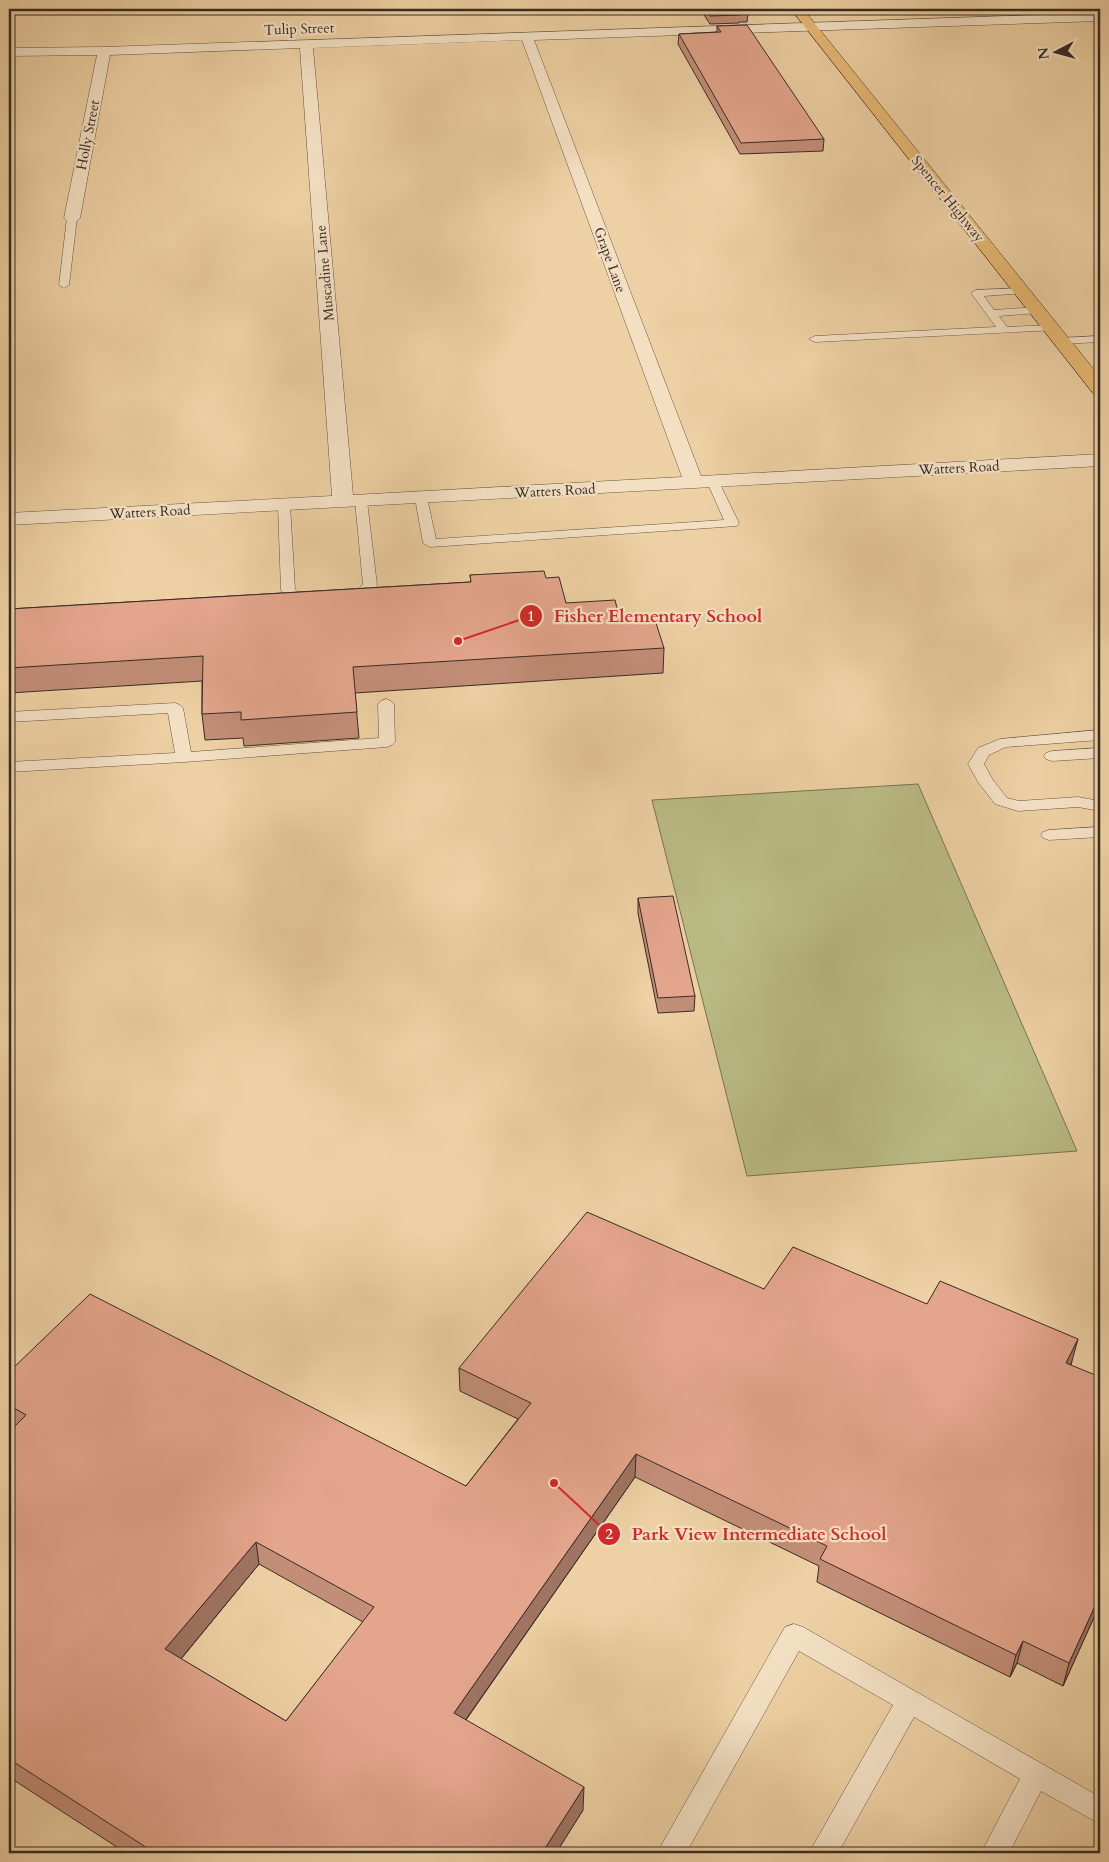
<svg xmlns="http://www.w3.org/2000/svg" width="1109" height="1862" font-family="Cardo,serif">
<rect width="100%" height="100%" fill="#edd0a3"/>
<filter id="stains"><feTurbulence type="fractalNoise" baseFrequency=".004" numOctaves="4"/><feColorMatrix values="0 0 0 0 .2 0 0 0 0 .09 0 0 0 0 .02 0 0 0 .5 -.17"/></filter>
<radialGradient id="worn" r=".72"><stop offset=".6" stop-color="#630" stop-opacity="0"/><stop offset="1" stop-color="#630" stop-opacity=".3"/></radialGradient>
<polygon fill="#babb84" stroke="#797354" points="918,784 1077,1151 747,1176 652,800"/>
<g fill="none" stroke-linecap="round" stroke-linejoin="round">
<g stroke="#655444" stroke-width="1">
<g id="lane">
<polygon points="72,215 77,218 69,285 64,288 59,285 67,218"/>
<polygon points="1022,288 1027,291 1026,293 984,296 994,310 1037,307 1042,310 1037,313 999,316 1007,327 1052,325 1056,326 1058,328 1056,330 815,342 809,339 815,336 996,327 971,293 976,290"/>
<polygon points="1100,336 1100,342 1061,344 1055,341 1061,338"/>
<polygon points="713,478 719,482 739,523 737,526 430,547 423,543 415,498 421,494 427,498 436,539 724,520 707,482"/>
<path d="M 361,497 L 367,501 L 377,585 C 369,596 358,608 343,604 L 341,601 L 343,598 L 354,594 L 363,584 L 355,501 Z"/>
<path d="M 284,501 L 290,505 L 295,589 C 301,596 312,596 317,603 L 315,606 C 302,609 288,600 281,590 L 278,505 Z"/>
<polygon points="386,699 391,701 394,704 395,742 392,745 387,747 184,762 9,772 9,762 175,753 168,713 9,722 9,712 175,703 180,705 183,708 191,752 379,738 378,704 381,701"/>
<polygon points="1100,730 1100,740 1006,747 989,755 984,764 993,780 1007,798 1019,801 1078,797 1100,801 1100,811 1078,807 1018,811 995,804 978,782 968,764 978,748 1000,739"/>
<polygon points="1100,748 1100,758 1052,761 1046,759 1044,756 1046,753 1052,751"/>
<polygon points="1100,827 1100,837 1049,840 1043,838 1041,835 1043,832 1049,830"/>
<polygon points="794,1624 803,1627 1100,1797 1100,1824 1041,1791 1009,1853 981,1853 1020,1779 914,1717 838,1853 809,1853 893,1705 799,1651 686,1853 657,1853 785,1627"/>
</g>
</g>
<g stroke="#655444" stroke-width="1">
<path id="street" d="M 1100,13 L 1100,21 L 534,40 L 701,476 L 1100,454 L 1100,466 L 9,525 L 9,513 L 332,496 L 300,48 L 110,55 L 80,218 L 77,221 L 67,221 L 64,218 L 97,55 L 9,56 L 9,48 L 104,47 ZM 522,40 L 682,477 L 353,495 L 313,48 Z"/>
</g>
<g stroke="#382b25" stroke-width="1">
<polygon id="primary" points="791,9 803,9 1100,377 1100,394 1093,393"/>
</g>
<use href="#lane" fill="#f3e0c3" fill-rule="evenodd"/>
<use href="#street" fill="#f3e0c3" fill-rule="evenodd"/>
<use href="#primary" fill="#e6b872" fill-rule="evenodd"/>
</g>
<g fill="#c38e78" stroke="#382b25" fill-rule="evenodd">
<polygon points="700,9 744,9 748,13 747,22 739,22 739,23 710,24"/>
<polygon points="717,26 824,139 823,151 740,154 678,44 679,34 717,32"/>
<polygon points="470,575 546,578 566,603 620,620 664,648 663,673 355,693 359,738 244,746 243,738 205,740 202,714 202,681 9,693 9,609 471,582"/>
<polygon points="1100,625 1100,650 1097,644"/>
<polygon points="638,898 695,996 694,1011 658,1013 638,913"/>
<path d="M 764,1289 L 927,1304 L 1072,1361 L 1071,1365 L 1100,1604 L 1063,1686 L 1017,1663 L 1010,1677 L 817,1582 L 819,1566 L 635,1477 L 466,1720 L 583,1810 L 556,1853 L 126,1853 L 9,1777 L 9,1432 L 13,1427 L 9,1425 L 9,1372 L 466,1486 L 518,1419 L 460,1391 L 459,1368 ZM 259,1564 L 363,1622 L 286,1721 L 181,1659 Z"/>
</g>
<g fill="#9f7462" stroke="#382b25">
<polygon points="1078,1339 1072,1361 1061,1385 1066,1363"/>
<polygon points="636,1454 635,1477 455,1735 454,1713"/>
<polygon points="256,1542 259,1564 170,1672 165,1649"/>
<polygon points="1100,1595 1100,1604 1063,1686 1069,1663"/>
<polygon points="1023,1641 1017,1663 1010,1677 1016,1655"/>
<polygon points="584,1787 583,1810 556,1853 542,1853"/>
</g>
<g fill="#e3a58c" stroke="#382b25" fill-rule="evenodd">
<polygon points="706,9 744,9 748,13 739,14 740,15 710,16"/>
<polygon points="747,25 824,139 741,143 679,34 721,32 717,26"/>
<polygon points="544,571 546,578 559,577 566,603 615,600 620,620 654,617 664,648 353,667 357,712 241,720 241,712 202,714 203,656 9,668 9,609 471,582 470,575"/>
<polygon points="673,896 695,996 658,998 638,898"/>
<path d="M 587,1212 L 764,1289 L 793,1247 L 927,1304 L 940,1281 L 1078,1339 L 1066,1363 L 1100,1377 L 1100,1595 L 1069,1663 L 1023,1641 L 1016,1655 L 820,1559 L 827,1546 L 636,1454 L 454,1713 L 584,1787 L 542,1853 L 155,1853 L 9,1759 L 9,1432 L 26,1415 L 9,1405 L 9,1372 L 90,1294 L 466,1486 L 531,1403 L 459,1368 ZM 256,1542 L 374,1607 L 286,1721 L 165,1649 Z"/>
</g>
<g text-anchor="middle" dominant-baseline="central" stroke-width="4.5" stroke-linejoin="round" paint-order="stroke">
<g font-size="14" fill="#382b25" stroke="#f3e0c3">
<text transform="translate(299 29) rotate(-2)">Tulip Street</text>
<text transform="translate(88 135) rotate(-79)">Holly Street</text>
<text transform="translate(948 199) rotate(51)">Spencer Highway</text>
<text transform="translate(610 260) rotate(70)">Grape Lane</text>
<text transform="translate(325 273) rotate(-95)">Muscadine Lane</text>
<text transform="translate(959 468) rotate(-3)">Watters Road</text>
<text transform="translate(555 491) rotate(-3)">Watters Road</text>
<text transform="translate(150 512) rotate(-3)">Watters Road</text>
</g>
</g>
<path fill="none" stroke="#d62828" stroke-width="2" d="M458 641L531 616M554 1483L609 1534"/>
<g fill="#d62828" stroke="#f3e0c3" stroke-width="2">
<circle cx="458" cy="641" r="5"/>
<circle cx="554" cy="1483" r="5"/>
<circle cx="531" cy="616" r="12"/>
<circle cx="609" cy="1534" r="12"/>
</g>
<g font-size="15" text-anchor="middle" font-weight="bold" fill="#fff">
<text x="531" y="621">1</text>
<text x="609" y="1539">2</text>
</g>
<g font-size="18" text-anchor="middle" font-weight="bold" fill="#d62828" stroke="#f3e0c3" stroke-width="4.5" stroke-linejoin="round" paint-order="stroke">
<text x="658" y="622">Fisher Elementary School</text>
<text x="759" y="1540">Park View Intermediate School</text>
</g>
<rect width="1109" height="1862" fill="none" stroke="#edd0a3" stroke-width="30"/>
<rect x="10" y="10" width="1089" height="1842" fill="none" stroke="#382b25" stroke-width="2.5"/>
<rect x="15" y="15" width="1079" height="1832" fill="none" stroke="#382b25"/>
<g transform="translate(1056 52) rotate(264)" stroke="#f3e0c3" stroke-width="4" paint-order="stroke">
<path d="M0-4L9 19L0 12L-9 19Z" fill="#382b25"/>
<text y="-8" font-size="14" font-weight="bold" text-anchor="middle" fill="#382b25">N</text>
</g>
<rect width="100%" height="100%" filter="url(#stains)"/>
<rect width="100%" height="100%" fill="url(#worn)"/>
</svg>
